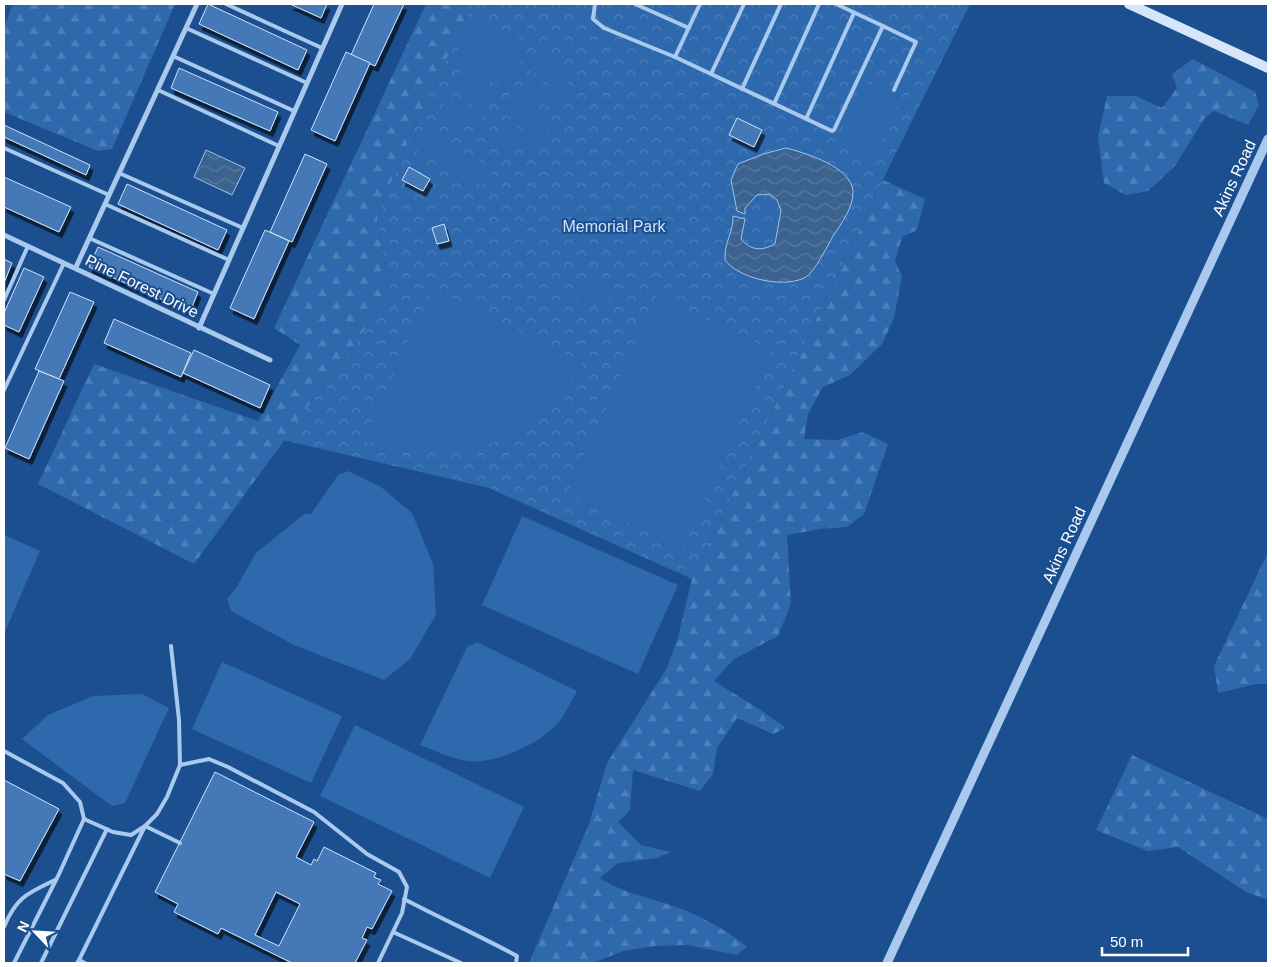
<svg xmlns="http://www.w3.org/2000/svg" width="1272" height="967" font-family="Arial,sans-serif">
<defs>
<pattern id="forest-firs" width="22" height="20" patternUnits="userSpaceOnUse" patternTransform="scale(1.25)"><rect width="22" height="20" fill="#2e69ad"/><path d="M5 1l3.5 6h-7zM16 11l3.5 6h-7z" fill="#4d80b9"/></pattern>
<pattern id="park-crowns" width="20" height="18" patternUnits="userSpaceOnUse" patternTransform="scale(1.25)"><rect width="20" height="18" fill="#2e69ad"/><path d="M2 6a3 3 0 1 1 6 0M12 15a3 3 0 1 1 6 0" fill="none" stroke="#4d80b9"/></pattern>
<pattern id="water-waves" width="16" height="10" patternUnits="userSpaceOnUse" patternTransform="scale(1.25)"><rect width="16" height="10" fill="#3c6290"/><path d="M0 5q4-4 8 0t8 0" fill="none" stroke="#597aa1"/></pattern>
<filter id="shadow"><feDropShadow dx="3" dy="5.5" stdDeviation="0" flood-color="#0009"/></filter>
</defs>
<rect width="100%" height="100%" fill="#1b4f8f"/>
<g fill="url(#forest-firs)">
<polygon points="13,4 175,4 112,149 98,151 4,112 4,26"/>
<polygon points="426,4 473,4 413,130 377,216 389,297 194,564 38,484 94,364 258,421 300,345 274,328"/>
<polygon points="1193,59 1255,92 1259,105 1248,125 1214,111 1204,119 1175,166 1148,191 1126,195 1104,183 1098,137 1107,96 1136,96 1162,108 1177,88 1172,74"/>
<path d="M 883,180 L 925,199 L 917,230 L 902,237 L 895,261 L 902,276 L 894,318 L 882,344 L 850,375 L 823,387 L 808,414 L 804,439 L 837,440 L 863,432 L 888,444 L 864,514 L 847,527 L 820,529 L 787,535 L 791,604 L 778,636 L 734,659 L 714,681 L 762,711 L 786,728 L 773,734 L 737,718 L 717,748 L 713,774 L 700,791 L 633,770 L 630,810 L 618,822 L 641,845 L 670,852 L 657,858 L 618,863 L 600,878 C 622,893 651,898 676,907 C 699,915 729,931 747,947 L 737,955 L 687,945 L 655,946 L 623,951 L 593,963 L 529,963 L 589,824 L 607,763 L 667,668 L 678,637 L 692,579 Z"/>
<polygon points="1268,552 1268,684 1256,684 1218,693 1214,666"/>
<polygon points="1132,755 1268,819 1268,900 1246,892 1178,847 1148,851 1096,830"/>
</g>
<polygon fill="url(#park-crowns)" points="473,4 970,4 889,167 692,579 489,488 283,440 389,297 377,216 413,130"/>
<g fill="#2e69ad">
<polygon points="473,17 530,43 509,90 452,63"/>
<polygon points="536,52 574,69 566,87 528,70"/>
<polygon points="459,73 496,90 488,107 451,90"/>
<polygon points="526,75 563,93 555,110 518,93"/>
<polygon points="864,81 901,98 874,158 837,141"/>
<polygon points="448,96 486,113 478,130 440,113"/>
<polygon points="515,98 553,115 545,133 507,116"/>
<polygon points="504,121 542,139 534,156 496,139"/>
<polygon points="424,135 496,169 481,186 415,149"/>
<polygon points="581,282 611,289 607,305 577,298"/>
<polygon points="440,291 583,363 545,413 492,443 450,452 363,442 432,292"/>
<polygon points="657,296 772,350 683,549 567,494"/>
<polygon points="348,471 381,487 412,513 433,564 436,615 410,659 384,680 294,645 231,611 227,599 236,588 256,553 304,514 311,514 338,475"/>
<polygon points="522,516 678,585 638,674 482,605"/>
<polygon points="4,535 40,551 4,634"/>
<path d="M 477,642 L 577,691 C 571,702 565,715 557,724 C 540,744 493,765 467,761 C 451,758 435,751 420,745 L 467,647 Z"/>
<polygon points="222,662 342,716 311,783 192,729"/>
<polygon points="142,694 169,708 125,803 112,806 22,739 48,715 93,696"/>
<polygon points="355,725 524,807 490,878 320,796"/>
</g>
<g fill="url(#water-waves)" stroke="#9cc4f0">
<path d="M 786,148 C 806,153 851,167 853,191 C 854,207 841,224 833,236 C 827,247 815,271 806,277 C 785,289 739,279 725,260 C 724,242 734,231 733,216 L 745,219 L 741,239 C 751,251 762,251 775,244 L 781,210 L 777,200 L 769,194 L 757,195 L 745,208 L 745,214 L 737,211 L 731,180 L 738,164 L 763,154 Z"/>
<polygon points="206,150 245,168 232,195 194,177"/>
</g>
<g fill="#4478b7" stroke="#cfe3fa" fill-rule="evenodd" filter="url(#shadow)">
<polygon points="208,4 307,50 298,70 199,24"/>
<polygon points="290,4 327,4 321,18"/>
<polygon points="374,4 404,4 375,66 351,55"/>
<polygon points="346,52 370,63 335,141 311,130"/>
<polygon points="179,68 278,112 270,131 171,88"/>
<polygon points="737,118 762,130 754,147 729,135"/>
<polygon points="4,125 90,165 86,175 4,137"/>
<polygon points="305,154 327,164 292,242 270,232"/>
<polygon points="409,167 430,179 423,191 402,180"/>
<polygon points="4,177 71,207 59,232 4,207"/>
<polygon points="127,184 227,230 218,250 118,204"/>
<polygon points="444,224 449,241 437,244 432,228"/>
<polygon points="265,230 289,241 254,319 230,308"/>
<polygon points="98,247 198,292 190,312 89,267"/>
<polygon points="4,259 12,263 4,283"/>
<polygon points="24,268 44,277 19,332 4,325 4,313"/>
<polygon points="70,292 94,302 59,379 35,369"/>
<polygon points="114,319 191,353 181,377 104,343"/>
<polygon points="194,350 270,385 260,408 183,373"/>
<polygon points="39,371 64,381 29,459 5,448"/>
<path d="M 215,772 L 314,822 L 296,857 L 311,865 L 314,859 L 317,861 L 324,847 L 376,873 L 374,877 L 381,880 L 378,884 L 392,891 L 372,929 L 367,927 L 362,938 L 367,940 L 355,963 L 292,963 L 221,928 L 218,934 L 174,912 L 178,904 L 155,892 ZM 276,892 L 300,904 L 279,946 L 255,935 Z"/>
<polygon points="4,780 59,809 20,881 4,874"/>
</g>
<g fill="none" stroke-linecap="round" stroke-linejoin="round">
<g stroke="#a9c9ee" stroke-width="4">
<polyline points="226,4 322,48"/>
<polyline points="595,4 593,19 604,28 675,57"/>
<polyline points="635,4 689,28"/>
<polyline points="700,4 675,57 832,131 834,130 883,26 836,4"/>
<polyline points="883,26 916,42 894,90"/>
<polyline points="186,28 307,83"/>
<polyline points="173,56 294,111"/>
<polyline points="711,74 744,4"/>
<polyline points="742,89 781,4"/>
<polyline points="158,90 279,146"/>
<polyline points="774,104 819,4"/>
<polyline points="806,119 854,13"/>
<polyline points="4,148 109,195"/>
<polyline points="119,173 243,228"/>
<polyline points="105,204 229,260"/>
<polyline points="89,238 214,294"/>
<polyline points="4,300 28,246"/>
<polyline points="4,390 64,263"/>
<polyline points="4,751 63,783 80,802 84,819 59,874 14,963"/>
<polyline points="180,765 209,759 228,767 314,812 367,854 399,872 407,887 402,913 378,963"/>
<polyline points="84,819 113,832 131,835 145,826 157,814 167,797 180,765 179,720 171,646"/>
<path d="M 404,899 C 442,919 480,936 517,956 L 516,963"/>
<path d="M 4,927 C 16,897 28,893 55,880"/>
<polyline points="393,932 461,963"/>
<polyline points="79,960 145,826 180,843"/>
<polyline points="41,963 107,829"/>
<polyline points="77,963 79,960 85,963"/>
</g>
<g stroke="#a9c9ee" stroke-width="5">
<polyline points="4,235 270,360"/>
<polyline points="76,267 197,4"/>
<polyline points="199,328 342,4"/>
</g>
<polyline stroke="#a9c9ee" stroke-width="9" points="887,963 1268,139"/>
<polyline stroke="#d6e6fa" stroke-width="10" points="1129,4 1268,68"/>
</g>
<g text-anchor="middle" dominant-baseline="central" stroke-width="4" stroke-linejoin="round" paint-order="stroke">
<g font-size="16" fill="#fff" stroke="#1b4f8f">
<text transform="translate(1234 178) rotate(-65)">Akins Road</text>
<text transform="translate(142 286) rotate(26)">Pine Forest Drive</text>
<text transform="translate(1064 545) rotate(-65)">Akins Road</text>
</g>
<g font-size="16" fill="#cfe3fa" stroke="#1b4f8f">
<text x="614" y="226">Memorial Park</text>
</g>
</g>
<rect width="1272" height="967" fill="none" stroke="#ffffff" stroke-width="10"/>
<g transform="translate(35 932) rotate(295)" stroke="#1b4f8f" stroke-width="4" paint-order="stroke">
<path d="M0-4L9 19L0 12L-9 19Z" fill="#ffffff"/>
<text y="-8" font-size="14" font-weight="bold" text-anchor="middle" fill="#ffffff">N</text>
</g>
<path d="M1102 947v8h86v-8" fill="none" stroke="#ffffff" stroke-width="2.5"/>
<text x="1110" y="947" font-size="15" fill="#ffffff" stroke="#1b4f8f" stroke-width="4" paint-order="stroke">50 m</text>
</svg>
